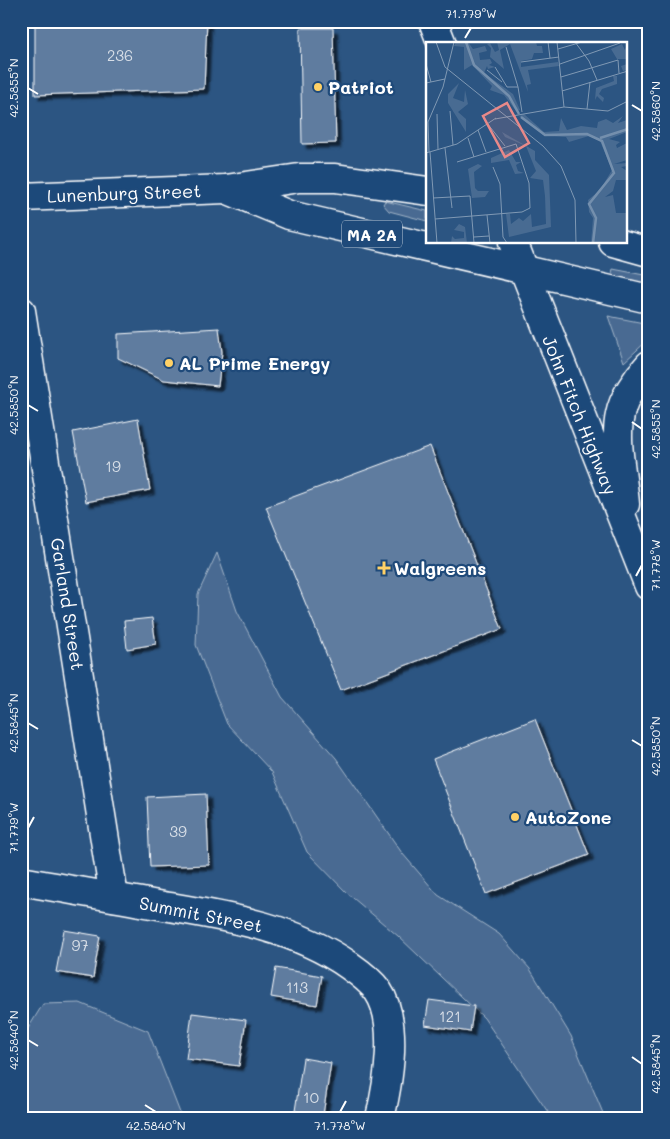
<svg xmlns="http://www.w3.org/2000/svg" width="670" height="1139" font-family="Mali,sans-serif">
<defs>
<filter id="shadow"><feDropShadow dx="4.5" dy="4.5" stdDeviation="1" flood-color="#0009"/></filter>
</defs>
<rect width="100%" height="100%" fill="#2c5582"/>
<filter id="ink" filterUnits="userSpaceOnUse"><feTurbulence type="fractalNoise" baseFrequency=".02" numOctaves="2"/><feDisplacementMap in="SourceGraphic" scale="10" xChannelSelector="R" yChannelSelector="G"/><feConvolveMatrix kernelMatrix="1 2 1 2 8 2 1 2 1" color-interpolation-filters="sRGB"/></filter>
<g filter="url(#ink)">
<g fill="#486b92" stroke="#a4b5c8">
<polygon points="385,201 427,211 427,221 389,211 383,204"/>
<polygon points="613,269 649,276 649,285 616,277 612,273"/>
<polygon points="608,316 649,324 649,339 624,362"/>
<polygon points="217,553 237,611 282,697 336,758 402,853 438,895 499,934 530,969 571,1036 605,1118 552,1118 484,1018 398,936 347,893 307,852 272,772 227,724 196,645 198,594"/>
<polygon points="80,1003 148,1031 182,1118 21,1118 21,1040 43,1004"/>
</g>
<g fill="#5e7c9f" stroke="#fff" filter="url(#shadow)">
<polygon points="35,21 207,21 204,89 35,95"/>
<polygon points="300,28 333,28 336,143 302,144"/>
<polygon points="219,328 222,352 218,386 164,380 118,358 118,334"/>
<polygon points="138,419 150,490 86,502 73,432"/>
<polygon points="430,446 502,629 341,690 266,507"/>
<polygon points="152,618 156,644 127,649 124,621"/>
<polygon points="535,719 589,855 486,894 433,759"/>
<polygon points="206,794 209,865 150,867 147,797"/>
<polygon points="64,930 100,936 93,978 56,972"/>
<polygon points="276,968 322,976 317,1005 271,997"/>
<polygon points="429,1000 474,1006 470,1032 425,1025"/>
<polygon points="192,1013 246,1020 239,1066 186,1059"/>
<polygon points="303,1058 331,1063 323,1115 295,1111"/>
</g>
<g fill="none" stroke-linecap="round" stroke-linejoin="round">
<g stroke="#fff" stroke-width="31">
<g id="minor">
<polyline points="21,311 114,897"/>
<path d="M 21,881 C 65,889 109,896 152,904 C 221,916 292,925 350,966 C 360,973 371,981 378,991 C 399,1022 388,1084 380,1118"/>
</g>
</g>
<g stroke="#fff" stroke-width="31">
<g id="major">
<polyline points="433,21 442,44"/>
<polyline points="226,189 289,215 649,299"/>
<polyline points="21,197 226,189 299,178 335,178 428,191"/>
<polyline points="513,242 649,586"/>
<polyline points="613,242 649,252"/>
<path d="M 625,504 C 623,478 614,441 620,415 C 623,398 637,378 649,365"/>
</g>
</g>
<use href="#minor" stroke="#1f4a7a" stroke-width="28"/>
<use href="#major" stroke="#1f4a7a" stroke-width="28"/>
</g>
</g>
<path fill="none" stroke="#fff" stroke-width="2" d="M 465,38 L 471,28M 28,88 L 38,94M 632,105 L 642,111M 28,405 L 38,411M 632,422 L 642,429M 636,576 L 642,565M 28,723 L 38,729M 632,740 L 642,746M 28,828 L 34,817M 28,1040 L 38,1046M 632,1057 L 642,1064M 145,1105 L 156,1112M 340,1112 L 346,1101"/>
<g fill="#ffd166" stroke="#1f4a7a" stroke-width="2">
<circle cx="318" cy="87" r="5"/>
<circle cx="169" cy="363" r="5"/>
<path d="M381.5 560.5h5v5h5v5h-5v5h-5v-5h-5v-5h5z"/>
<circle cx="515" cy="817" r="5"/>
</g>
<g text-anchor="middle" dominant-baseline="central" stroke-width="4.5" stroke-linejoin="round" paint-order="stroke">
<g font-size="15" fill="#d7dee7">
<text x="120" y="55">236</text>
<text x="113" y="466">19</text>
<text x="178" y="831">39</text>
<text x="80" y="945">97</text>
<text x="297" y="987">113</text>
<text x="450" y="1016">121</text>
<text x="311" y="1097">10</text>
</g>
<rect fill="#1f4a7a" stroke="#bcc9d7" stroke-width="1" x="342" y="220.5" width="60" height="27" rx="4"/>
<g font-size="16" font-weight="bold" fill="#fff">
<text x="372" y="234">MA 2A</text>
</g>
<g font-size="18" font-weight="bold" fill="#fff" stroke="#1f4a7a" text-anchor="start">
<text x="328" y="87">Patriot</text>
<text x="179" y="363">AL Prime Energy</text>
<text x="394" y="568">Walgreens</text>
<text x="525" y="817">AutoZone</text>
</g>
<g font-size="18" fill="#fff" stroke="#1f4a7a">
<text transform="translate(124 193) rotate(-2)">Lunenburg Street</text>
<text transform="translate(580 415) rotate(68)">John Fitch Highway</text>
<text transform="translate(68 604) rotate(81)">Garland Street</text>
<text transform="translate(201 914) rotate(11)">Summit Street</text>
</g>
</g>
<g transform="translate(426 42)">
<rect width="201" height="201" fill="#2c5582"/>
<path d="M 30,0 L 42,0 L 47,7 L 59,4 L 61,9 L 53,11 L 54,18 L 64,17 L 66,21 L 63,23 L 69,25 L 62,27 L 61,24 L 58,31 L 87,52 L 94,68 L 90,69 L 78,53 L 64,48 L 66,44 L 46,23 L 38,28 L 38,5 L 28,4 ZM 71,0 L 110,0 L 111,4 L 116,4 L 117,11 L 108,11 L 106,17 L 95,19 L 95,25 L 132,20 L 133,24 L 102,28 L 105,42 L 101,43 L 102,50 L 84,2 L 74,8 L 78,27 L 64,15 L 65,6 L 61,2 L 64,1 L 69,10 L 73,8 ZM 196,2 L 199,8 L 201,2 L 201,28 L 197,29 L 195,24 L 201,22 L 200,17 L 191,17 L 185,7 ZM 187,34 L 191,34 L 191,42 L 176,47 L 173,52 L 178,56 L 177,60 L 171,54 L 169,58 L 170,46 L 188,39 ZM 33,41 L 27,56 L 38,60 L 39,48 L 42,62 L 32,70 L 40,77 L 40,90 L 22,61 L 22,52 ZM 98,72 L 118,90 L 133,89 L 135,76 L 141,88 L 155,84 L 171,86 L 172,80 L 180,77 L 187,81 L 197,74 L 192,81 L 201,78 L 201,90 L 183,97 L 194,100 L 190,103 L 191,106 L 201,101 L 201,118 L 188,122 L 201,121 L 201,124 L 195,125 L 201,129 L 201,138 L 190,138 L 187,149 L 179,155 L 187,153 L 190,171 L 201,171 L 201,201 L 165,201 L 167,176 L 163,170 L 162,158 L 174,148 L 186,128 L 174,99 L 163,94 L 143,100 L 140,95 L 119,94 L 93,74 ZM 76,90 L 109,109 L 109,118 L 123,133 L 125,185 L 83,195 L 80,172 L 84,172 L 85,182 L 93,176 L 97,179 L 105,172 L 106,185 L 120,182 L 119,154 L 117,138 L 104,136 L 110,129 L 100,104 L 79,95 ZM 83,108 L 90,120 L 95,120 L 90,123 L 92,129 L 98,131 L 89,132 L 83,118 L 65,121 L 65,116 ZM 52,122 L 56,124 L 48,130 L 49,146 L 52,149 L 63,149 L 59,155 L 46,156 L 42,127 ZM 33,182 L 39,185 L 41,201 L 25,201 L 26,194 L 29,197 L 38,196 L 38,190 L 28,188 Z" fill="#486b92"/>
<path fill="none" stroke="#748fad" stroke-width="2.5" d="M 40,0 L 48,23 L 83,54 L 93,72M 95,75 L 119,93 L 161,92 L 176,99 L 188,131 L 163,162 L 170,176 L 167,201M 174,96 L 202,87"/>
<path fill="none" stroke="#8099b4" stroke-width="1" d="M 10,0 L 19,25 L 117,104 L 135,124 L 149,158 L 150,201M 122,0 L 124,16M 131,0 L 138,65M 149,0 L 163,19 L 171,38M 132,7 L 156,0M 95,20 L 133,15M 0,22 L 5,40M 134,22 L 194,1M 69,25 L 81,45 L 92,45 L 80,5M 61,28 L 76,40M 135,35 L 192,18 L 193,31M 0,41 L 19,37M 92,45 L 96,70M 136,49 L 202,29M 161,67 L 164,40M 24,69 L 27,103M 11,72 L 12,107M 69,77 L 138,65 L 182,69 L 202,59M 61,81 L 79,104M 52,88 L 60,110M 42,96 L 48,115M 19,106 L 26,166M 3,110 L 2,80 L 17,45 L 28,0M 4,110 L 11,201M 0,111 L 31,102 L 70,76M 67,125 L 74,142 L 77,195 L 81,201M 7,156 L 44,154 L 48,201M 61,173 L 64,201M 9,177 L 96,170 L 104,166 L 103,141 L 90,102 L 31,120M 48,195 L 63,194"/>
<path fill="#e88989" fill-opacity="0.15" stroke="#e88989" stroke-width="2.5" d="M 81,61 L 103,101 L 79,115 L 57,74 Z"/>
<rect width="201" height="201" fill="none" stroke="#fff" stroke-width="2.5"/>
</g>
<rect width="670" height="1139" fill="none" stroke="#1f4a7a" stroke-width="55"/>
<rect x="28" y="28" width="614" height="1084" fill="none" stroke="#fff" stroke-width="2"/>
<g font-size="12" text-anchor="middle" fill="#fff">
<text x="471" y="18">71.779°W</text>
<text transform="translate(14 88) rotate(-90)" y="4">42.5855°N</text>
<text transform="translate(656 111) rotate(-90)" y="4">42.5860°N</text>
<text transform="translate(14 405) rotate(-90)" y="4">42.5850°N</text>
<text transform="translate(656 429) rotate(-90)" y="4">42.5855°N</text>
<text transform="translate(656 565) rotate(-90)" y="4">71.778°W</text>
<text transform="translate(14 723) rotate(-90)" y="4">42.5845°N</text>
<text transform="translate(656 746) rotate(-90)" y="4">42.5850°N</text>
<text transform="translate(14 828) rotate(-90)" y="4">71.779°W</text>
<text transform="translate(14 1040) rotate(-90)" y="4">42.5840°N</text>
<text transform="translate(656 1064) rotate(-90)" y="4">42.5845°N</text>
<text x="156" y="1130">42.5840°N</text>
<text x="340" y="1130">71.778°W</text>
</g>
</svg>
